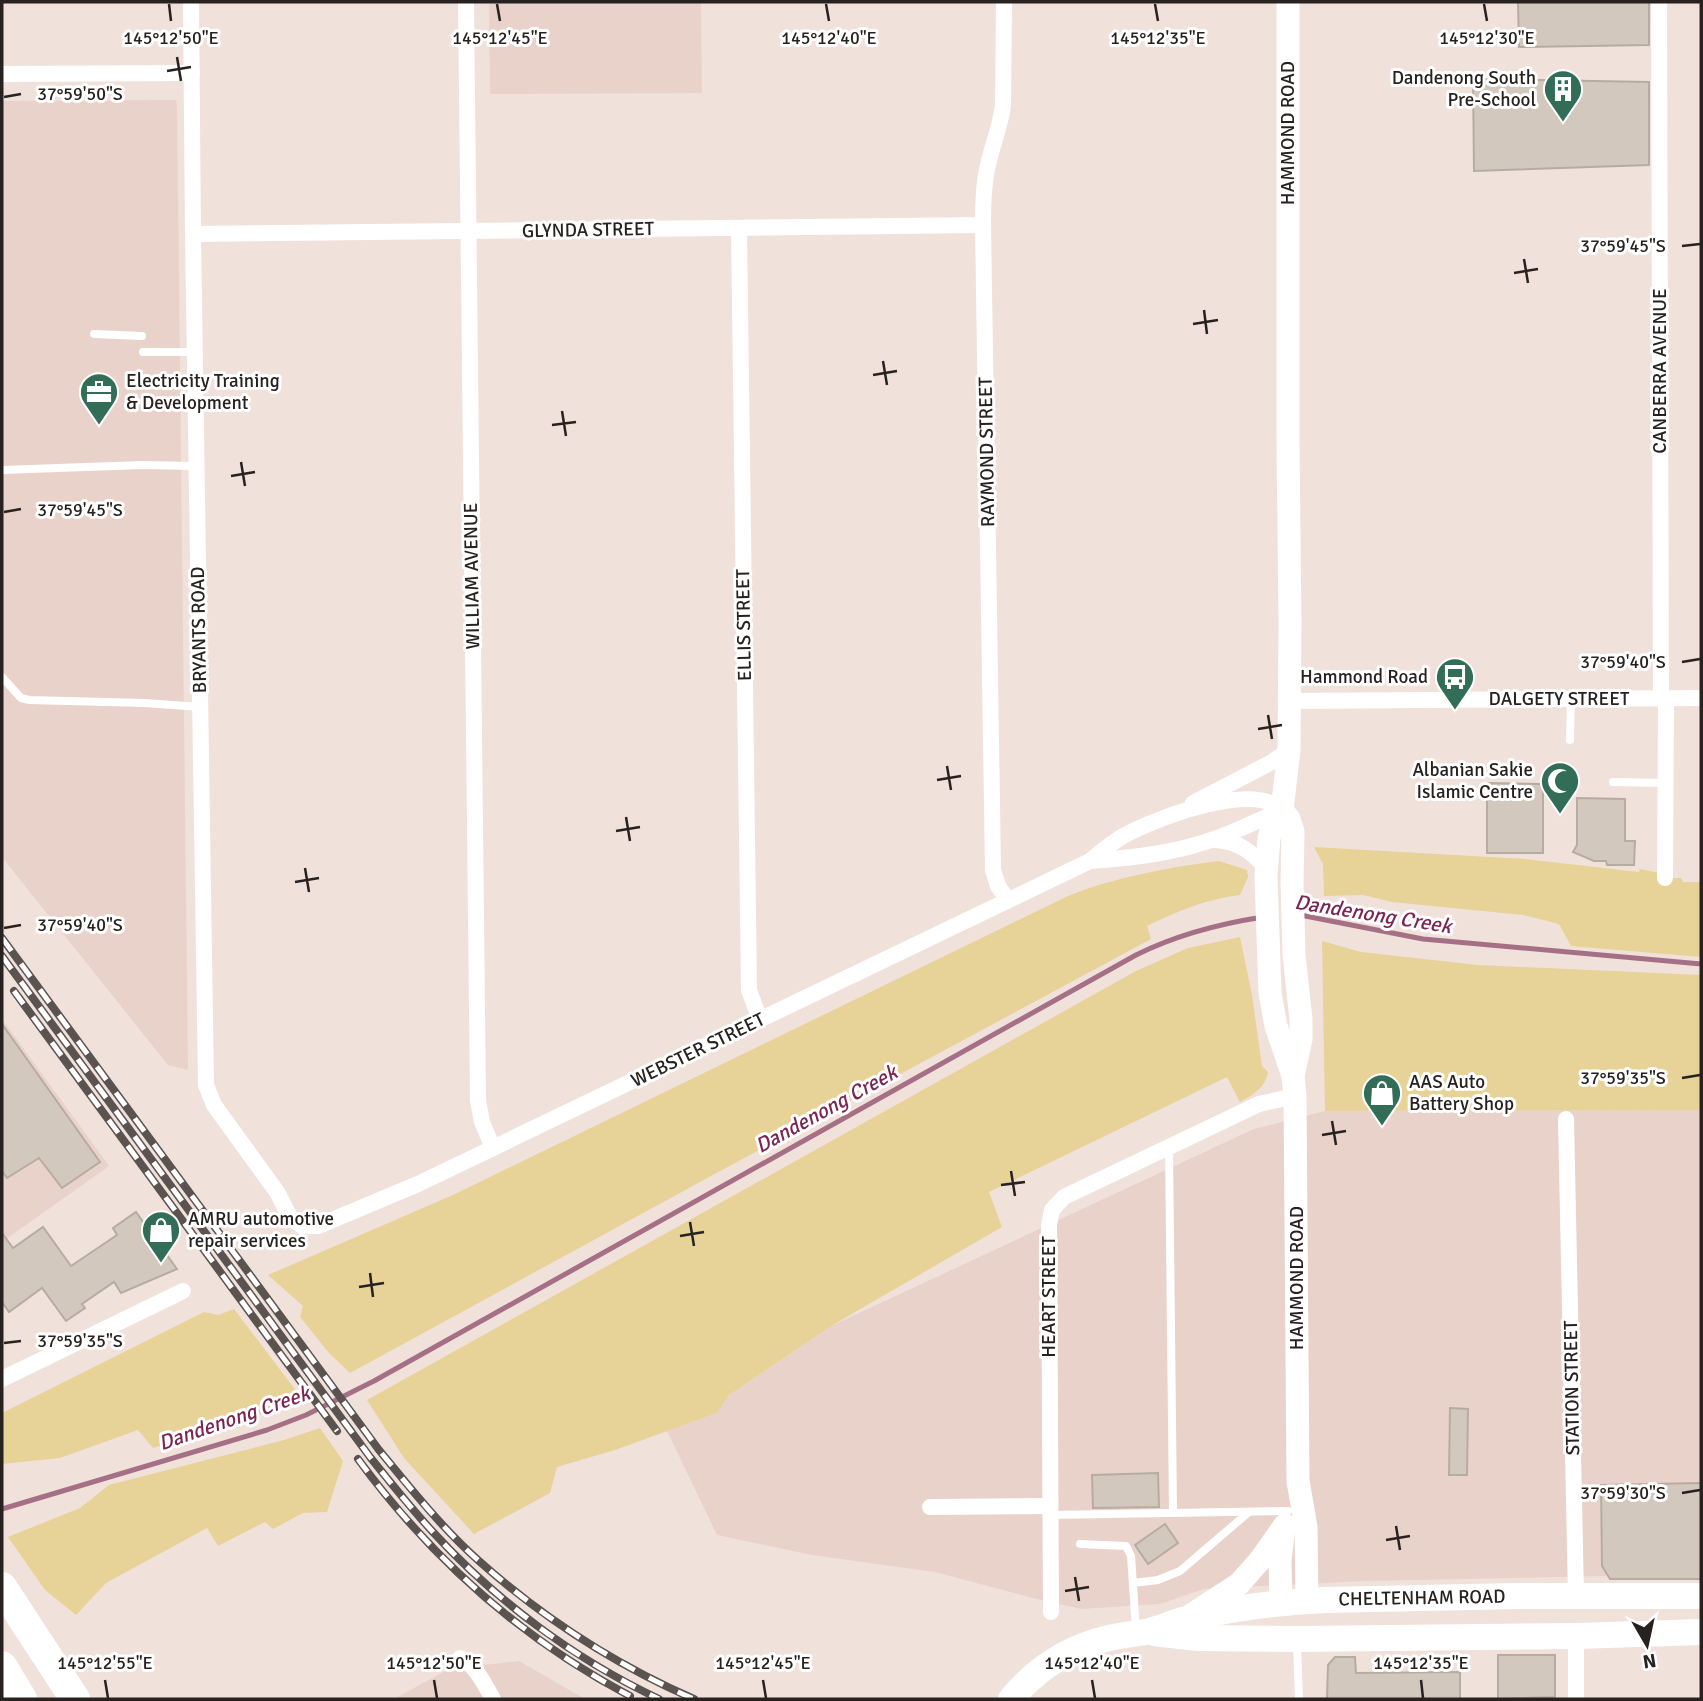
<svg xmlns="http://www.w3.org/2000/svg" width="1703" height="1701" font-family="Signika,sans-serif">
<rect width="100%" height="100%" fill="#f1e1db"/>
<g fill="#e9d2ca">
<polygon points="489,2 701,2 702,93 490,94"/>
<polygon points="176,100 177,106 188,1070 168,1065 2,857 2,101"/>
<polygon points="2,1019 109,1166 2,1242"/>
<polygon points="1701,1110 1701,1574 1364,1581 1204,1589 1160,1604 1081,1609 1037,1599 935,1572 812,1555 717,1535 667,1431 717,1413 728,1396 831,1326 1254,1129 1325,1111"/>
<polygon points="519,1661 585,1699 394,1699 449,1669"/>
</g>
<g fill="#e7d397">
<polygon points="1314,847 1525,859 1639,872 1640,869 1660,873 1661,878 1681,878 1683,882 1701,882 1701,957 1571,946 1559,924 1523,915 1392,902 1363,895 1324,896 1323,864"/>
<path d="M 1219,861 L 1247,870 L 1248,877 L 1240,895 C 1207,899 1177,911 1147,926 L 1151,939 L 711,1176 L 350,1373 L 329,1353 L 300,1317 L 303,1306 L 268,1275 L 453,1195 L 1068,896 C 1115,877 1170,867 1219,861 Z"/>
<path d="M 1240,937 L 1252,995 L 1262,1066 L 1268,1072 C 1265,1088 1254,1094 1240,1102 L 1227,1077 L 989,1192 L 1002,1227 L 831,1326 L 728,1396 L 717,1413 L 615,1450 L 557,1467 L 550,1493 L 474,1534 L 404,1458 L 367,1400 L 1136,971 L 1188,948 Z"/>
<polygon points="1322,941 1361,952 1478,965 1701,975 1701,1110 1325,1111"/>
<polygon points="234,1309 300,1396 253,1418 153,1448 138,1430 60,1458 2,1464 2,1413 204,1312 218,1315"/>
<polygon points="320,1428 343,1461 327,1512 303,1513 273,1529 265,1522 218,1546 207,1528 106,1583 76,1615 45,1590 8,1537 80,1508 109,1485 284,1440"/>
</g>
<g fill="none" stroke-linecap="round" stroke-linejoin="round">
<g stroke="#a57086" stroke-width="5">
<polyline points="1300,915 1423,939 1701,964"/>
<path d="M 2,1509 L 267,1430 L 306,1415 L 374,1381 L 1136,955 C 1176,935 1218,924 1263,917"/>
</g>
</g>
<g fill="#d3c8bd" stroke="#b6aca1" stroke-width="2">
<polygon points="1518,2 1649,2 1649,45 1519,47"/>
<polygon points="1473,79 1649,82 1649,165 1474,171"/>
<polygon points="1487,783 1543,784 1543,853 1487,853"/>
<polygon points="1577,798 1625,799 1625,841 1635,841 1634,865 1607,865 1606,861 1594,861 1573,852 1577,845"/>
<polygon points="2,1024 100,1162 62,1188 39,1158 7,1178 2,1171"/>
<polygon points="136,1212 177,1269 121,1293 114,1282 82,1304 85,1308 66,1321 42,1288 9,1312 2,1302 2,1233 13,1248 43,1227 71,1266 117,1235 113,1228"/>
<polygon points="1450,1408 1468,1409 1467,1475 1449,1475"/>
<polygon points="1158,1473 1159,1507 1093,1508 1092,1475"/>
<polygon points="1701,1483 1701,1579 1610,1579 1602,1566 1601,1485"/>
<polygon points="1165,1524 1178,1543 1148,1564 1135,1545"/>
<polygon points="1498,1655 1555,1655 1555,1697 1498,1699"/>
<polygon points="1335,1657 1355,1657 1356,1673 1460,1672 1460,1699 1327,1699 1328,1665"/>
</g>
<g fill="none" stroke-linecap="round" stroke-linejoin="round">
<g stroke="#fff" stroke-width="8">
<polyline points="94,334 142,336"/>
<polyline points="143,352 194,352"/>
<polyline points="2,470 142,465 196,466"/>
<polyline points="2,677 21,698 29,700 145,703 200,707"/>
<polyline points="1570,740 1571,699"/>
<polyline points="1613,782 1666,783"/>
<polyline points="1169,1148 1173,1512"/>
<polyline points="1050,1515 1288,1511"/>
<polyline points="1080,1544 1126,1546 1131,1556 1136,1629"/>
<polyline points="1133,1583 1158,1580 1180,1571 1249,1512"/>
<polyline points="1297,1642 1299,1699"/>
</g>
<g stroke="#fff" stroke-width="16">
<path d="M 191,2 L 193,234 L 206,1085 L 214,1105 L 277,1192 L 291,1219 L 302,1226 L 318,1226 L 418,1184 L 1090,861 C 1101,852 1112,842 1125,835 C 1157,818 1252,781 1282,810 C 1261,819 1239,830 1217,838 C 1177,853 1132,858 1090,861"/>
<polyline points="466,2 478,1100 482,1122 493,1148"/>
<path d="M 1004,2 L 1003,106 C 1000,128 991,148 987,170 C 983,188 983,207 983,225 L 993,870 L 998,886 L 1008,900"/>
<polyline points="1659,2 1661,699"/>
<polyline points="2,74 192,73"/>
<polyline points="739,228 749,990 760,1020"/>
<polyline points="193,234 983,225"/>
<polyline points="1290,701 1701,698"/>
<polyline points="1193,803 1272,762 1289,750"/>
<path d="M 1216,840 C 1238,841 1252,852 1267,869"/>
<polyline points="1665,878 1666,699"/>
<polyline points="1566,1119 1576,1596"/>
<polyline points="2,1379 183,1291"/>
<polyline points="930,1507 1050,1506"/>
<polyline points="1051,1612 1049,1225 1052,1210 1064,1197 1259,1104 1295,1096"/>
<polyline points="1576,1636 1576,1699"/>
<path d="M 460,1658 C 477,1666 484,1684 493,1699"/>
</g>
<g stroke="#fff" stroke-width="23">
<polyline points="1288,2 1288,442 1290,623 1289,750 1282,810 1274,822 1269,838 1266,876 1270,993 1276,1026 1293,1076 1295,1096 1298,1481 1306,1527 1307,1601"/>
<polyline points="1282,810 1289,819 1293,832 1292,882 1294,955 1301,1019 1301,1039 1293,1076"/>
<polyline points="1281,1604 1280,1561 1284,1527"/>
<polyline points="1190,1616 1239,1584 1261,1559 1285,1525"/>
</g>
<g stroke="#fff" stroke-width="26">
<polyline points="1154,1633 1198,1638 1297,1639 1576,1636 1701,1632"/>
<path d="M 1011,1699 C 1037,1668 1070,1647 1109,1638 C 1122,1635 1134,1634 1146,1632 C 1160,1629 1173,1622 1187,1619 C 1232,1608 1280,1602 1326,1600 L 1518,1596 L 1701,1596"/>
</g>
<g stroke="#fff" stroke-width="30">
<polyline points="2,1587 75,1699"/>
<polyline points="2,1666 22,1699"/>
</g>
<g stroke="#5b5350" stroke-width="8">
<g id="rail">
<path d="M 2,938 L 379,1450 C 411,1489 442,1528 479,1561 C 543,1618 616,1665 694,1699"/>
<path d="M 2,956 L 370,1457 C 390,1482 410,1507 432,1531 C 495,1600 574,1659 659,1699"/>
<polyline points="14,991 337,1431"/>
<path d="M 358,1459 C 430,1557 522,1639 630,1696"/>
</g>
</g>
<use href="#rail" stroke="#fff" stroke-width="5" stroke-dasharray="16" stroke-linecap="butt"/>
</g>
<path fill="none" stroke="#272220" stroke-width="2.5" d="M 169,4 L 171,21M 497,4 L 500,21M 826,4 L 829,21M 1155,4 L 1158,21M 1484,4 L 1487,21M 177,57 L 181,81M 167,71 L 191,67M 4,97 L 21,94M 1682,246 L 1700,244M 1524,259 L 1528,283M 1514,273 L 1538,269M 1204,310 L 1207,334M 1193,324 L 1218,320M 883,361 L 887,385M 873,375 L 897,371M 562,411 L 566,436M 552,425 L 576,422M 241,462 L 245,486M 231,476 L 255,472M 4,512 L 21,509M 1682,662 L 1700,659M 1268,715 L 1272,739M 1258,729 L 1282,725M 947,766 L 951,790M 937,780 L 961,776M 626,817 L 630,841M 616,831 L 640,827M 305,868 L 309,892M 295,882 L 319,878M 4,928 L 21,925M 1682,1078 L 1700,1075M 1332,1121 L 1336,1145M 1322,1135 L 1346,1131M 1011,1171 L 1015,1196M 1001,1185 L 1025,1182M 690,1222 L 694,1246M 680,1236 L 704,1232M 370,1273 L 373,1297M 359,1287 L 384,1283M 4,1343 L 21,1341M 1682,1493 L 1700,1490M 1396,1526 L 1400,1550M 1386,1540 L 1410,1536M 1075,1577 L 1079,1601M 1065,1591 L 1089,1587M 105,1680 L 108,1698M 434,1680 L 437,1698M 763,1680 L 766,1698M 1092,1680 L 1095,1698M 1421,1680 L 1423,1698"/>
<defs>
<g id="building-pin" transform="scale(2.0125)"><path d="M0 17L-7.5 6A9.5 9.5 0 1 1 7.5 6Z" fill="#316d57" stroke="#fff"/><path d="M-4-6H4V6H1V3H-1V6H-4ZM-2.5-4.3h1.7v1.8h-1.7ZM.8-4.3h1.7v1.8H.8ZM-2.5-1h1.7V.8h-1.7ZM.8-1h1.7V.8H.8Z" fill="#fff"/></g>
<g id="office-pin" transform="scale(2.0125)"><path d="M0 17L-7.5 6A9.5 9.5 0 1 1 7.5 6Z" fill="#316d57" stroke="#fff"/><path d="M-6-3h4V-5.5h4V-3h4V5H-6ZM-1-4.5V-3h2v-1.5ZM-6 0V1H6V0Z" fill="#fff"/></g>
<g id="bus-pin" transform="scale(2.0125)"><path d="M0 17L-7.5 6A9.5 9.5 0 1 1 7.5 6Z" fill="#316d57" stroke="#fff"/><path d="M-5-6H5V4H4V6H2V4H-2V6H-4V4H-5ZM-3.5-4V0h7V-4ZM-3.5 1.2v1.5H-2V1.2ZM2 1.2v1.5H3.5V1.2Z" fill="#fff"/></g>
<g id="mosque-pin" transform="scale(2.0125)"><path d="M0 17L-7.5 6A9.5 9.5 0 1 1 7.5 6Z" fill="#316d57" stroke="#fff"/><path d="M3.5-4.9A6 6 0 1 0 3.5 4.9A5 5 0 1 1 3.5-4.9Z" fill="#fff"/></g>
<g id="shop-pin" transform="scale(2.0125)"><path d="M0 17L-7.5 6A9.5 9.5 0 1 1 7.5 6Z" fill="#316d57" stroke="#fff"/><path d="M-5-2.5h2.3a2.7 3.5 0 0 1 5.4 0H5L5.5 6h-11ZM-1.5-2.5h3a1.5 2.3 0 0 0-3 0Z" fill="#fff"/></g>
</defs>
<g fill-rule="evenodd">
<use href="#building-pin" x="1563" y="89"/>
<use href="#office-pin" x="99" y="392"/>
<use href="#bus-pin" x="1455" y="677"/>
<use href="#mosque-pin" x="1560" y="781"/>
<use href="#shop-pin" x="1382" y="1093"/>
<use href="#shop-pin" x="161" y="1230"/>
</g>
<g text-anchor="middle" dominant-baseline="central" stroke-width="6" stroke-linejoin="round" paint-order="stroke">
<g font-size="19" fill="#272220" stroke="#fff" text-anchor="end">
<text x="1536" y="78">Dandenong South<tspan x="1536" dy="22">Pre-School</tspan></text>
<text x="126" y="381" text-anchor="start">Electricity Training<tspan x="126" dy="22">&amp; Development</tspan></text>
<text x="1428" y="677">Hammond Road</text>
<text x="1533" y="770">Albanian Sakie<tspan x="1533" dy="22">Islamic Centre</tspan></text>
<text x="1409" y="1082" text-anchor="start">AAS Auto<tspan x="1409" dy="22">Battery Shop</tspan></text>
<text x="188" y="1219" text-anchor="start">AMRU automotive<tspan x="188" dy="22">repair services</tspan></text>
</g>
<g font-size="19" fill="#272220" stroke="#fff">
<text transform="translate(1288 133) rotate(-90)">HAMMOND ROAD</text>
<text transform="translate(588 230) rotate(-1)">GLYNDA STREET</text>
<text transform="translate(1660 371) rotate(-90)">CANBERRA AVENUE</text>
<text transform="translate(987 452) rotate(-91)">RAYMOND STREET</text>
<text transform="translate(472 576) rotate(-91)">WILLIAM AVENUE</text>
<text transform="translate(744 625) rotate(-91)">ELLIS STREET</text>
<text transform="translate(199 630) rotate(-91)">BRYANTS ROAD</text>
<text x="1559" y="699">DALGETY STREET</text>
<text transform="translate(698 1050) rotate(-26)">WEBSTER STREET</text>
<text transform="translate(1297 1278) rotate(-90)">HAMMOND ROAD</text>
<text transform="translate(1049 1297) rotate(-90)">HEART STREET</text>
<text transform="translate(1572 1388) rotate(-91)">STATION STREET</text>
<text transform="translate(1422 1598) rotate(-1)">CHELTENHAM ROAD</text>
</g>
<g font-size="21" font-style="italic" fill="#7b2652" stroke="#fff">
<text transform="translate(1373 914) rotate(9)">Dandenong Creek</text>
<text transform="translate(826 1109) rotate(-29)">Dandenong Creek</text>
<text transform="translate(234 1418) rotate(-19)">Dandenong Creek</text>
</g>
</g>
<g font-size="18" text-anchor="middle" fill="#272220" stroke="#fff" stroke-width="6" stroke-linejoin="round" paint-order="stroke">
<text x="1487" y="44">145°12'30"E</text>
<text x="171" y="44">145°12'50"E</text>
<text x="500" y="44">145°12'45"E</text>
<text x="829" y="44">145°12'40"E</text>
<text x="1158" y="44">145°12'35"E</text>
<text x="80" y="100">37°59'50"S</text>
<text x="1623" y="252">37°59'45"S</text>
<text x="80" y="516">37°59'45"S</text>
<text x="1623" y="668">37°59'40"S</text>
<text x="80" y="931">37°59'40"S</text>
<text x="1623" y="1084">37°59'35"S</text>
<text x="80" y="1347">37°59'35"S</text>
<text x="1623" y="1499">37°59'30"S</text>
<text x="105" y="1669">145°12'55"E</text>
<text x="434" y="1669">145°12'50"E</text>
<text x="763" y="1669">145°12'45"E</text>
<text x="1092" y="1669">145°12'40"E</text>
<text x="1421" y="1669">145°12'35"E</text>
</g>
<rect width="1703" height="1701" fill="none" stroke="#272220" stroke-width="7"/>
<g transform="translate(1647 1645) rotate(171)" stroke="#ffffff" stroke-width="5" paint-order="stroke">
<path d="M0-5L12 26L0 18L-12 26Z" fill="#272220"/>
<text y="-10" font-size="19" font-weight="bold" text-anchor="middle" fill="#272220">N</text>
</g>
</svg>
